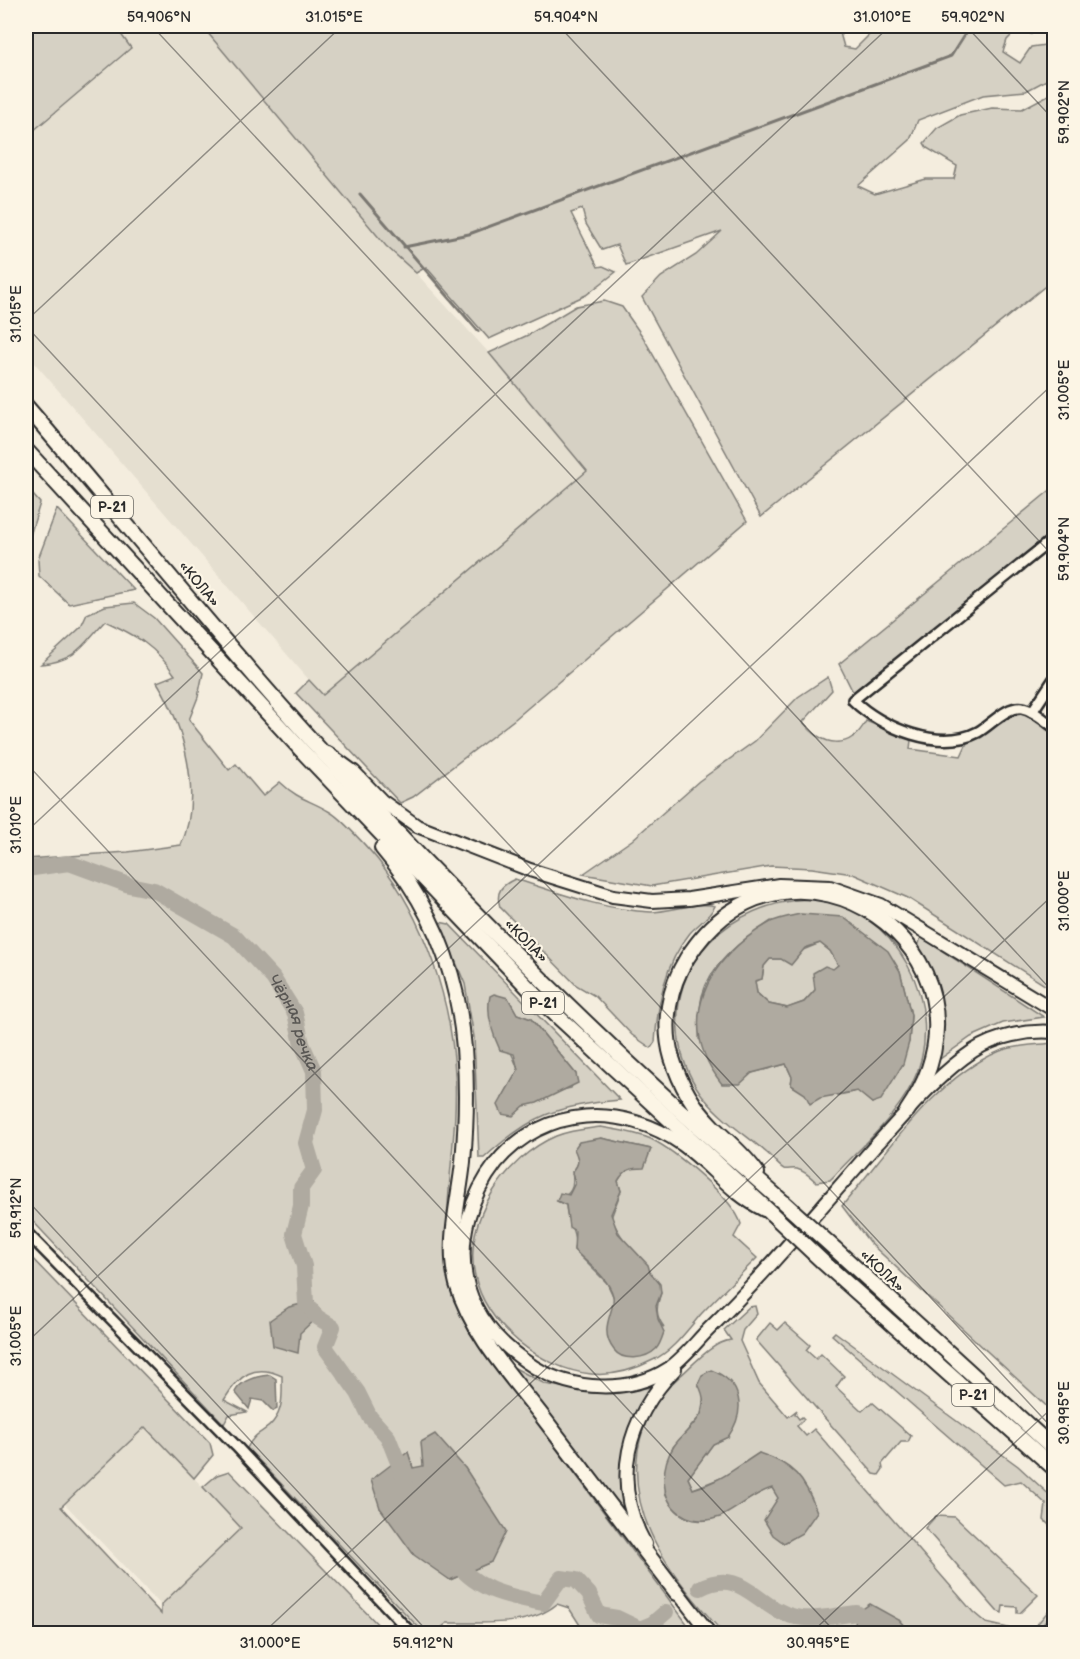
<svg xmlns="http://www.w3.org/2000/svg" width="1080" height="1659" font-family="'Balsamiq Sans',sans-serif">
<rect width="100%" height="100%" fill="#f4edde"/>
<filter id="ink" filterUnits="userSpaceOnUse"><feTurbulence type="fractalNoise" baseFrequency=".0167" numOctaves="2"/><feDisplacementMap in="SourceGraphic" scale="12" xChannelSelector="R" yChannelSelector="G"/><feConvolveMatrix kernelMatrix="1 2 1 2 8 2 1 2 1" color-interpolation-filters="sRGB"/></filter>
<g filter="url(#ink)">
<g fill="#e5dfd0">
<polygon points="115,26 202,26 386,245 416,273 489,353 587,471 323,696 26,353 26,137 131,49"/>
<polygon points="145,1427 242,1528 161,1605 65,1504"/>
</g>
<g fill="#d6d1c4" stroke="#807e78" stroke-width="1.5" fill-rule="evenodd">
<polygon points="26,26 115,26 131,48 26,137"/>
<polygon points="202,26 838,26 844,47 855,49 871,33 909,34 914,26 1034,26 1031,34 1020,27 1007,40 1003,52 1020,63 1031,47 1052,44 1054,76 1026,91 983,95 918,120 910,140 858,186 875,194 926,179 954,179 957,166 927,148 924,143 937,128 960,115 992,108 1022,109 1054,92 1054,279 761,517 642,297 661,277 696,255 722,231 626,265 617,245 602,250 586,224 582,209 571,213 598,267 603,266 616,272 586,295 489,339 426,267 416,273 386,246"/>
<polygon points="604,301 622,307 643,337 747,521 515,719 413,797 400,803 296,693 309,680 323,695 587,471 489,353 528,335 576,306"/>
<polygon points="26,487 40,503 29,539 26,535"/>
<polygon points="1054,487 1054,532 853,692 839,664"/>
<polygon points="57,509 134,590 69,604 39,576 38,559"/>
<path d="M 134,603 L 154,618 L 203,673 L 198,697 L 189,720 L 229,770 L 236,764 L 263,796 L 280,782 C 300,801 309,799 330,812 C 341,818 369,849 378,860 C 424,917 452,1002 455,1074 C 459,1147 437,1219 453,1291 C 456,1305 464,1320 470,1333 L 694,1633 L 585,1633 L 569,1608 L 557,1604 C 529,1628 482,1622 447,1623 L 435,1633 L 424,1633 L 247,1448 C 256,1430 264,1434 273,1422 C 284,1409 282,1392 282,1376 C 254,1363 239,1375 224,1400 L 247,1412 L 229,1415 L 224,1424 L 26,1214 L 26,859 L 128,852 L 181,845 C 203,796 184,725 157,682 L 175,675 C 155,646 137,636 105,621 C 83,644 77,661 41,664 L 81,627 L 87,614 L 105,606 ZM 408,1453 L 413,1468 L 465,1468 L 476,1486 L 491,1562 L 450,1580 L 380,1508 Z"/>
<path d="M 828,677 L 832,690 L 803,722 C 823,747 850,751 866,721 L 911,740 L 910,749 L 961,756 L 967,743 L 1013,716 L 1025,713 L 1054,732 L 1054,991 L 908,898 L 853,874 L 812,868 L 771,866 L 652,886 L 583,874 L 632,840 L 699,781 L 755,741 L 798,697 Z"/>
<path d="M 515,879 C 559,893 604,910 651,912 C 669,912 699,901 715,906 C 710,917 698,924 690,933 C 664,965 658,1003 655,1042 L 651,1048 L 632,1035 L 595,996 L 576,985 L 500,907 C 495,891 502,885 515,879 Z"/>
<path d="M 809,899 C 895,903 951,1008 912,1084 C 894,1119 861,1147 835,1175 L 830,1180 L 816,1182 C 811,1177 804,1171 797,1169 C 793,1168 787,1170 784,1169 C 778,1166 772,1157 767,1153 C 746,1135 722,1120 705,1099 C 691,1082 683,1063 679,1041 C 667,960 731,903 809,899 ZM 771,921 L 900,971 L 911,1015 L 909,1042 L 872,1103 L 858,1091 C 832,1097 815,1100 791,1085 L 792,1077 L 786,1064 L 752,1073 L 699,1039 C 700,1025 699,1010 702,996 C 711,961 744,940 771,921 Z"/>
<path d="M 439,922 L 449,924 L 620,1100 C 556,1106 532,1114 484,1158 L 479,1158 L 474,1037 L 465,984 ZM 508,998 L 517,1014 L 531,1019 L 576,1074 L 571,1088 C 535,1095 543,1114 502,1098 L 518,1070 C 511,1045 493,1027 489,1002 Z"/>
<path d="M 921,937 L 1044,1017 L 1003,1023 L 971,1037 L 937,1061 C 946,1011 941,992 918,947 Z"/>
<polygon points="820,943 830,951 838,965 804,1002 788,1008 769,1004 757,993 755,981 762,979 764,966 770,959 781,959"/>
<path d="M 1054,1043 L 1054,1413 L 870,1243 L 842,1206 C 887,1153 935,1078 1000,1051 C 1016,1045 1037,1045 1054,1043 Z"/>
<path d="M 601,1127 C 617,1130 635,1132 651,1139 C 675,1151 734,1199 741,1224 L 734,1237 L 757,1258 C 739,1276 720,1294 702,1313 C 688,1329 673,1351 653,1360 C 634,1370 612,1376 591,1374 C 542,1369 486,1326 475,1276 C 462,1221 506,1157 556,1136 C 571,1130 585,1129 601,1127 ZM 601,1138 L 651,1149 L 623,1173 L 618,1181 L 621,1191 L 611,1218 C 624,1246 647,1266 661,1293 C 656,1307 655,1315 664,1327 L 614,1298 L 607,1283 L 574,1250 C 578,1231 566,1222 566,1205 L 557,1201 C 571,1194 575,1188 572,1172 C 580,1164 579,1159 575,1149 Z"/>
<polygon points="26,1252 210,1443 213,1455 194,1478 145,1427 61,1507 161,1614 161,1605 241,1528 203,1487 217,1475 229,1471 386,1633 26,1633"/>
<path d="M 755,1306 L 757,1314 L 743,1330 L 740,1341 L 759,1383 L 788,1417 L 797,1410 L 795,1414 L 799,1419 L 802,1417 L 804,1419 L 797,1426 L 806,1436 L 814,1429 L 973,1612 L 986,1623 L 1030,1633 L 1054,1604 L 1054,1611 L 1036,1633 L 910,1633 L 899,1620 L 854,1630 L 856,1633 L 723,1633 C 677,1581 627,1524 638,1450 C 643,1420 657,1396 680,1376 C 694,1364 712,1342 731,1340 L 724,1330 L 749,1307 ZM 704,1396 L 728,1437 L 713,1444 L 688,1478 L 693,1489 L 729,1475 L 759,1453 L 802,1533 L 772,1487 C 744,1497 709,1537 679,1513 C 673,1508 669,1499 665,1493 L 673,1447 L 701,1415 Z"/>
<polygon points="770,1323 778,1330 785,1323 810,1345 806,1350 816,1359 821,1354 844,1376 836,1387 862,1411 872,1402 911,1436 908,1442 901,1442 882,1464 883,1469 879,1475 874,1474 756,1340"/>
<polygon points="835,1332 1018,1466 1054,1499 1054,1530 1044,1520 1046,1504 1021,1481 1004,1485 832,1335"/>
<path d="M 513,1367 L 545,1384 L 593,1393 L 618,1393 L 651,1387 C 645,1400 636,1411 631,1424 C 620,1452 621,1483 623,1512 Z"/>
<polygon points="936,1516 955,1517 1038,1595 1020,1613 1017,1613 1017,1607 1003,1606 1002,1613 997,1611 925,1528"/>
</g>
<g fill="#afaaa0" stroke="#7a7771" stroke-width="1.5" fill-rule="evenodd">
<path d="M 801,914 L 843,917 L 888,951 L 900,971 L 911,1015 L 909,1042 L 903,1064 L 881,1100 L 872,1103 L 857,1091 L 820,1098 L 810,1104 L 805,1094 L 791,1085 L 792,1077 L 786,1064 L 752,1073 L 740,1084 L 722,1084 C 673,1022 707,958 769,923 C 778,918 791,916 801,914 ZM 820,943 L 830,951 L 838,965 L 833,969 L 825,966 L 813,973 L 815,990 L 804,1002 L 787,1008 L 769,1004 L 757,993 L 755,981 L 762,979 L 764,966 L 770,959 L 781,959 L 791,965 L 805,948 Z"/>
<path d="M 494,994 L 508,998 L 517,1014 L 531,1019 L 576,1074 L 578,1083 L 537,1103 L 524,1106 L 513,1116 L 502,1114 L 498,1105 L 518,1070 L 514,1054 L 500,1050 C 493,1035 486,1013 490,996 Z"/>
<path d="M 601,1138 L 651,1149 L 644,1168 C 631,1168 625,1169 618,1181 L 621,1191 L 611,1214 L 618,1233 L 648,1265 L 650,1272 L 660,1284 L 661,1293 L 656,1306 L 658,1319 L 664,1332 C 662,1338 660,1345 656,1349 C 646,1359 623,1362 614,1350 C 597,1328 616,1311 613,1296 C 609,1278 587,1263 574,1250 L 575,1231 L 569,1227 L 566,1205 L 557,1201 L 560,1193 L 569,1195 L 575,1183 L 572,1172 C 580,1164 579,1159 574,1149 L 579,1142 Z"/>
<polygon points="314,1301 317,1317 300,1333 298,1353 273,1346 270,1320 289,1307"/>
<path d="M 711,1370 C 743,1382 746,1411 728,1437 L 713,1444 L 688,1478 L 693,1489 C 722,1481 735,1468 759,1453 C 793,1464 805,1478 817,1512 L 802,1533 L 784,1543 L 773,1535 L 764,1520 L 778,1498 L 772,1488 C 752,1494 738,1509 720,1517 C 706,1522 692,1521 680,1513 C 659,1499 661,1465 674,1446 C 681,1435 695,1426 701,1414 C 706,1403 703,1393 698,1384 L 702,1375 Z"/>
<path d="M 270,1375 L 276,1379 L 277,1409 L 273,1411 L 263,1401 L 252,1399 L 249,1409 L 235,1392 C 242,1379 257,1376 270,1375 Z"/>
<polygon points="435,1434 465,1468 506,1531 491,1562 450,1580 414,1555 380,1508 371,1480 408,1452 413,1468 423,1466 421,1442"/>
<polygon points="870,1604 899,1620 910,1633 856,1633 854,1630 857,1613"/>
</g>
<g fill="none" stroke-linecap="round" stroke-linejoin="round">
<g stroke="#7a7771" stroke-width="3">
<polyline points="360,194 478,331"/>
<polyline points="404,247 469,234 951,56 970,26"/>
</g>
<g stroke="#afaaa0" stroke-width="16">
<path id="s1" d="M 26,869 L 69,863 L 129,885 L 154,890 L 234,936 L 273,978 L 295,1013 L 302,1044 L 314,1071 L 315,1110 L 306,1143 L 314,1170 L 301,1188 L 301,1206 L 294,1234 L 304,1266 L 306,1303 L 317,1317 L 333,1327 L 325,1347 L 358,1393 L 370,1417 L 388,1437 L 405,1480"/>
<path d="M 451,1556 C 474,1590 505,1596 543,1603 L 561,1578 L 576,1580 L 589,1594 L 599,1615 L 617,1618 L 640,1629 L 652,1624 L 666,1612"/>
<path d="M 700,1588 C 744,1566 756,1609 796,1617 C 814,1621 839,1615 857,1613 L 884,1634"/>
</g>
<g stroke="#2b2b2b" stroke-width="14">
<g id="minor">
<path d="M 1054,538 L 853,700 C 881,728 940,752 978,732 C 991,725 1006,706 1022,708 C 1034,710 1045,721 1054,727"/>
<polyline points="1032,712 1054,679"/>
<polyline points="26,1232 236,1446 412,1634"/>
</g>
</g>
<g stroke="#2b2b2b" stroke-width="16">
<g id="major">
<polyline points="328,753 354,772 382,801 417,826 530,870 613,896 652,901 689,899 779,885 830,887 881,905 1054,1010"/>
<path d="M 764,1210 C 730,1193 713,1167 683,1145 C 624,1103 544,1105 496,1163 C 471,1195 458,1237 466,1278 C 474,1318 501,1346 534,1367 C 573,1391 629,1394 668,1369 C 683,1359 695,1343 708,1330 C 767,1272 821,1207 876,1145 C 906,1113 936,1076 973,1051 C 996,1036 1027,1030 1054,1032"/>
<path d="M 645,1544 C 610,1480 627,1419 675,1369"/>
<polyline points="673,1586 710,1634"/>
<polyline points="1047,1634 1054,1624"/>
</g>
</g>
<g stroke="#2b2b2b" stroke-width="18">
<g id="highway">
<path d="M 26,406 C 122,517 214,633 313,742 C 461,904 617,1059 783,1202"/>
<polyline points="26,450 306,755 540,1000 772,1214"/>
<path d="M 382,848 C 462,941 473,1044 463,1162 C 459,1202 446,1244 457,1284 C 472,1335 513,1378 545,1420 C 589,1478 633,1535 677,1593"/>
<path d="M 757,1173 C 745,1155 729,1143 713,1127 C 694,1108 680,1084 672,1058 C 662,1024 669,987 687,958 C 787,799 1017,952 907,1111"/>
<polyline points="835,1249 1054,1449"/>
<polyline points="823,1262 1054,1468"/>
</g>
</g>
<use href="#minor" stroke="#fcf5e5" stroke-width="9"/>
<use href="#major" stroke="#fcf5e5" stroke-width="12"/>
<use href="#highway" stroke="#fcf5e5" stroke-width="14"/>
<g stroke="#2b2b2b" stroke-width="18" stroke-linecap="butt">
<g id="highway-bridge">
<polyline points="783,1202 835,1249"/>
<polyline points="772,1214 823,1262"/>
</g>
</g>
<use href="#highway-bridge" stroke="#fcf5e5" stroke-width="14"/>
</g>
</g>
<path fill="none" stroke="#2b2b2b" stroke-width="1.5" stroke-opacity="0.45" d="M 152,26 L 1054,993M 559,26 L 1054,557M 966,26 L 1054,120M 26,321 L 342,26M 26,326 L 1054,1430M 26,763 L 837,1634M 26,832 L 890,26M 26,1199 L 430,1634M 26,1343 L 1054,383M 262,1634 L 1054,894M 810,1634 L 1054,1406"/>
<g text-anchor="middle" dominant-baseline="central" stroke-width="4.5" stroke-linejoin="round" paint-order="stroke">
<g fill="#fcf5e5" stroke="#6a6863" stroke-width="1.5">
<rect x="91" y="496" width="42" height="22" rx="4.5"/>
<rect x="522" y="992" width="42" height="22" rx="4.5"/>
<rect x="952" y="1384" width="42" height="22" rx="4.5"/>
</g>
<g font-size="14" font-weight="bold" fill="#2b2b2b">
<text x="112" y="507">Р-21</text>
<text x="543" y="1003">Р-21</text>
<text x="973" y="1395">Р-21</text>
</g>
<g font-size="15" fill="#2b2b2b" stroke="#fcf5e5">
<text transform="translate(199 584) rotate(50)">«КОЛА»</text>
<text transform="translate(526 941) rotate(45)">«КОЛА»</text>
<text transform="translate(882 1271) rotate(43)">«КОЛА»</text>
</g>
<g font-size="16" font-style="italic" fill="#595754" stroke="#fcf5e5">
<text stroke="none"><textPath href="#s1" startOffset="332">Чёрная речка</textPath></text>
</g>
</g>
<rect width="1080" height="1659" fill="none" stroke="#fcf5e5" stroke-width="66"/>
<rect x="33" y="33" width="1014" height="1593" fill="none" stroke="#2b2b2b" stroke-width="2"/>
<g font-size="15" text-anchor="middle" fill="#2b2b2b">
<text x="159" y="22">59.906°N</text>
<text x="334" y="22">31.015°E</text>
<text x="566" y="22">59.904°N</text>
<text x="882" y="22">31.010°E</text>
<text x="973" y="22">59.902°N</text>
<text transform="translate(1064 112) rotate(-90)" y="5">59.902°N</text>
<text transform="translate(16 314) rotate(-90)" y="5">31.015°E</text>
<text transform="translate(1064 390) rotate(-90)" y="5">31.005°E</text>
<text transform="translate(1064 549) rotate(-90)" y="5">59.904°N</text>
<text transform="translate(16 825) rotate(-90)" y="5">31.010°E</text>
<text transform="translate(1064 901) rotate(-90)" y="5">31.000°E</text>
<text transform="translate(16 1208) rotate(-90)" y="5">59.912°N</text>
<text transform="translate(16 1336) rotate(-90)" y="5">31.005°E</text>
<text transform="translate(1064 1413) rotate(-90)" y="5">30.995°E</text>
<text x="270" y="1648">31.000°E</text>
<text x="423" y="1648">59.912°N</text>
<text x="818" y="1648">30.995°E</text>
</g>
</svg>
